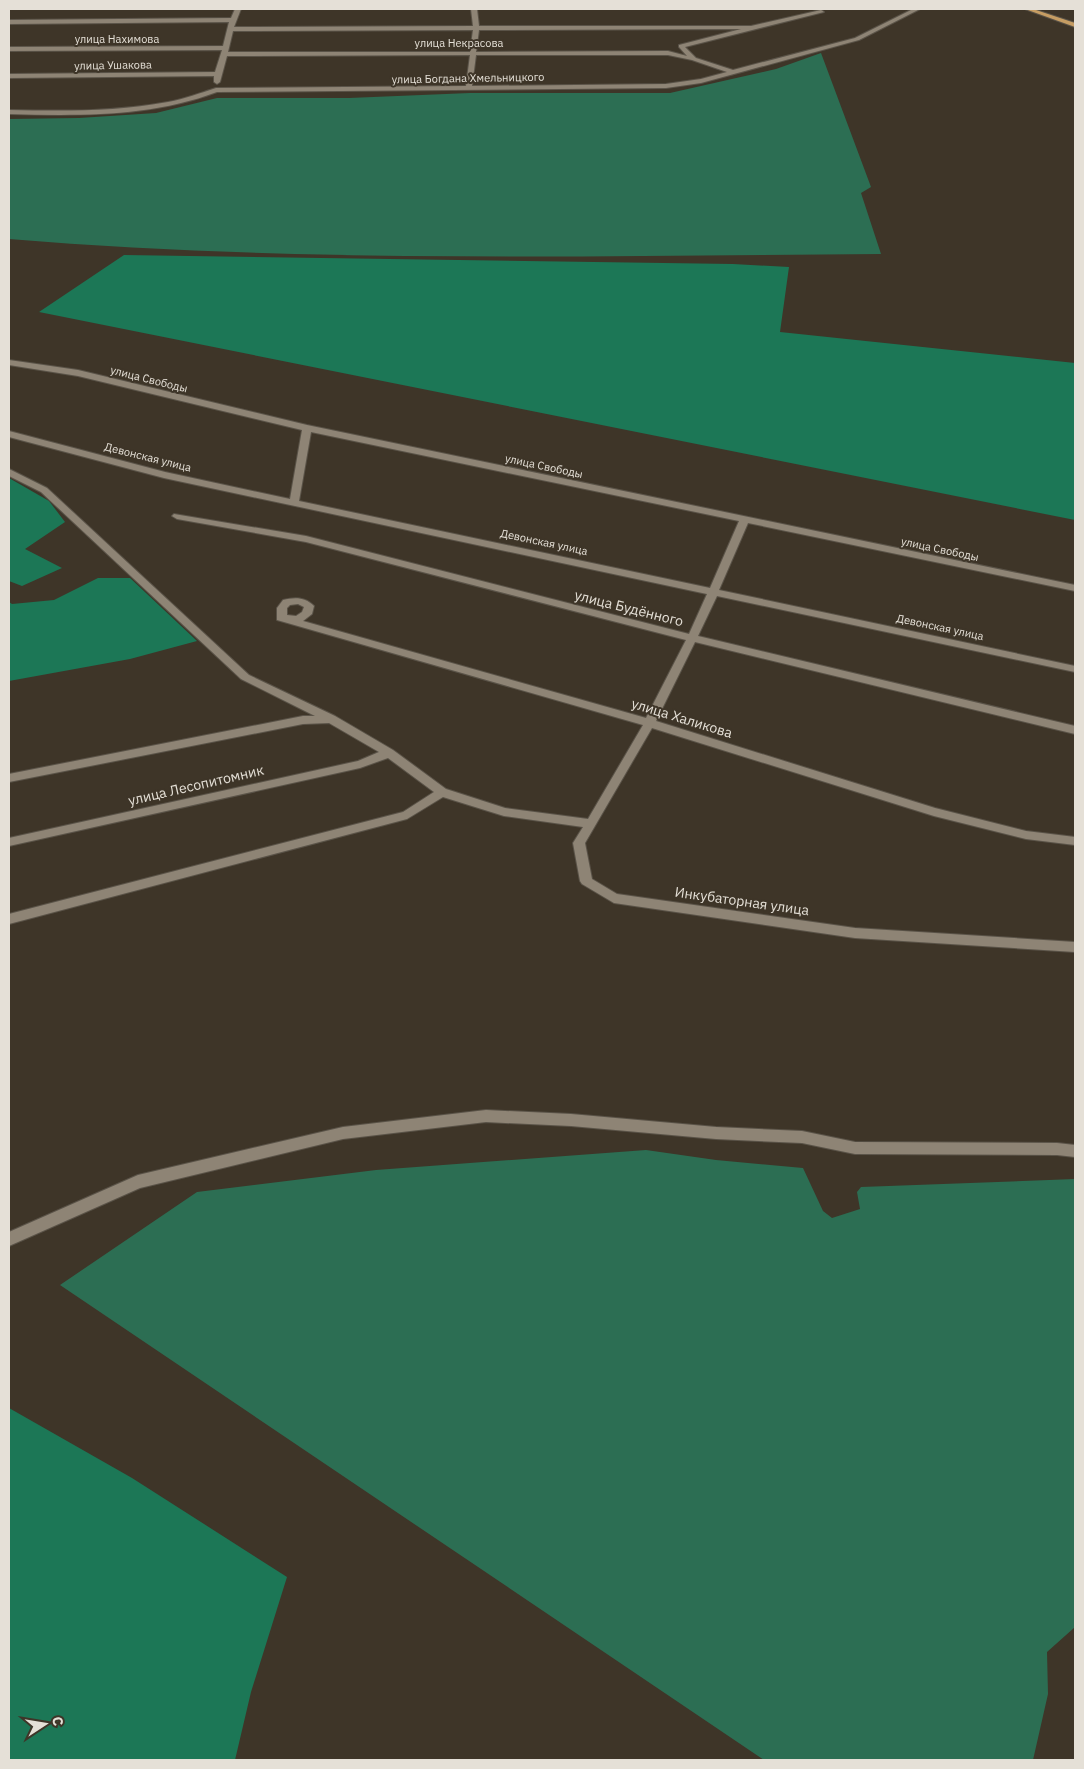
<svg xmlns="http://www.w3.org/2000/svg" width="1084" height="1769" font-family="'IBM Plex Sans',sans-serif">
<rect width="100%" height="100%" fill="#3e3528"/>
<g fill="#2c6e53">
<path d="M 821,53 L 871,187 L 861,193 L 881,254 C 590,256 299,263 9,239 L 9,119 L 79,118 L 156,113 L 217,98 L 349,98 L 470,93 L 670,93 L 776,69 Z"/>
<polygon points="646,1150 716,1160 803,1168 823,1211 832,1218 860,1209 857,1192 861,1187 1075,1179 1075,1627 1047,1652 1048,1694 1033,1760 764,1760 60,1285 197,1192 376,1170"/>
</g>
<g fill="#1c7756">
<polygon points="124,255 733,264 789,267 780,332 1075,363 1075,520 39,312"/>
<polygon points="9,478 49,501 65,522 25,549 62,568 22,586 9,581"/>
<polygon points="98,578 130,578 197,641 130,659 9,681 9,602 12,604 54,600"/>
<polygon points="9,1408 132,1478 287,1577 251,1692 235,1760 9,1760"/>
</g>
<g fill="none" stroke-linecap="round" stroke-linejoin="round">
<g stroke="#5a5348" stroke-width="2">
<g id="minor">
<path d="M 235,9 L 241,9 L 234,27 L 473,26 L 471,9 L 477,9 L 479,26 L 751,26 L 821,10 L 824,12 L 685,47 L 696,58 L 733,70 L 855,38 L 913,9 L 920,9 L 859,40 L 701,83 L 666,88 L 217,92 C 151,117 78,116 9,114 L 9,110 C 62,111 115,112 168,102 C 185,99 200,93 216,88 L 466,86 L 470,55 L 227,56 L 220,82 L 217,84 L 214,82 L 214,76 L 9,78 L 9,74 L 215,72 L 222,50 L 9,51 L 9,47 L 223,46 L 229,22 L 9,24 L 9,20 L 231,18 ZM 741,29 L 679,45 L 679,47 L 687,56 L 668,51 L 476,52 L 479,30 ZM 473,30 L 470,52 L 228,52 L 233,31 ZM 476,55 L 668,55 L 692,60 L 727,72 L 701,79 L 666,84 L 472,86 Z"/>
<path d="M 9,360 L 78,370 L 307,425 L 1075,585 L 1075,591 L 748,523 L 719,590 L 1075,666 L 1075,672 L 717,596 L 698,636 L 1075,726 L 1075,734 L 695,642 L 656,721 L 935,808 L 1026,831 L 1075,837 L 1075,845 L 1026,839 L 934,816 L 652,728 L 585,843 L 592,879 L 617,894 L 855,928 L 1075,942 L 1075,952 L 855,938 L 614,903 L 582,884 L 580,881 L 573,843 L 583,827 L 504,816 L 443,797 L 407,819 L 9,924 L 9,914 L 403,812 L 434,792 L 388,758 L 360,768 L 9,846 L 9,838 L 358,761 L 379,752 L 329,723 L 303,724 L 9,782 L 9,774 L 303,716 L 315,716 L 241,679 L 41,492 L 9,476 L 9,469 L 47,488 L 249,675 L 335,716 L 393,750 L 446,789 L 505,808 L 588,819 L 643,725 L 277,620 L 277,608 L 283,600 C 295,597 305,597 314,606 L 312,614 L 303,621 L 646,718 L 686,640 L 306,542 L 177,519 L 172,516 L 174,514 L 306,536 L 689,634 L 707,594 L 164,478 L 9,437 L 9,431 L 165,472 L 290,499 L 302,430 L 78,376 L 9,365 ZM 311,432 L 739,521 L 710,588 L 299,501 ZM 298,604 L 304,607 L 302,612 L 296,616 L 287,615 L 287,608 L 290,605 Z"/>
<polygon points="486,1110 571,1114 716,1127 802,1131 855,1142 1057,1143 1075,1145 1075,1157 1057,1155 855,1154 802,1143 716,1139 571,1126 486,1122 343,1139 140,1188 9,1246 9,1232 138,1175 343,1127"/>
</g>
</g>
<g stroke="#5a5348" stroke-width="2">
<polygon id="major" points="1025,9 1033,9 1075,23 1075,27"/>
</g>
<use href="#minor" fill="#8e8475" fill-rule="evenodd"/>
<use href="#major" fill="#c69d63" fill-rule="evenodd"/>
</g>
<g text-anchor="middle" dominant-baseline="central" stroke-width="4" stroke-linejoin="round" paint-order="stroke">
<g font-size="11" fill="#e5e0d7" stroke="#3e3528">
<text x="117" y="39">улица Нахимова</text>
<text x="459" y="43">улица Некрасова</text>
<text transform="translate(113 65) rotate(-1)">улица Ушакова</text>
<text transform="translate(468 78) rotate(-1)">улица Богдана Хмельницкого</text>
<text transform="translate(149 379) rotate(14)">улица Свободы</text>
<text transform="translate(148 457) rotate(14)">Девонская улица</text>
<text transform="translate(544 466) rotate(12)">улица Свободы</text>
<text transform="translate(544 542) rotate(12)">Девонская улица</text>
<text transform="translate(940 549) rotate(12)">улица Свободы</text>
<text transform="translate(940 627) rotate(12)">Девонская улица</text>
</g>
<g font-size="14" fill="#e5e0d7" stroke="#3e3528">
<text transform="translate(629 608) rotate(14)">улица Будённого</text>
<text transform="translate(682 718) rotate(17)">улица Халикова</text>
<text transform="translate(196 785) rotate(-13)">улица Лесопитомник</text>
<text transform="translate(742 901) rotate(8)">Инкубаторная улица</text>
</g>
</g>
<rect width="1084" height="1769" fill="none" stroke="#e5e0d7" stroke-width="20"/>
<g transform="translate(45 1724) rotate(78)" stroke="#3e3528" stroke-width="4" paint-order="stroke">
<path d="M0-4L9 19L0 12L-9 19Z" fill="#e5e0d7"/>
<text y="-8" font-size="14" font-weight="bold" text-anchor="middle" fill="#e5e0d7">С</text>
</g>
</svg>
